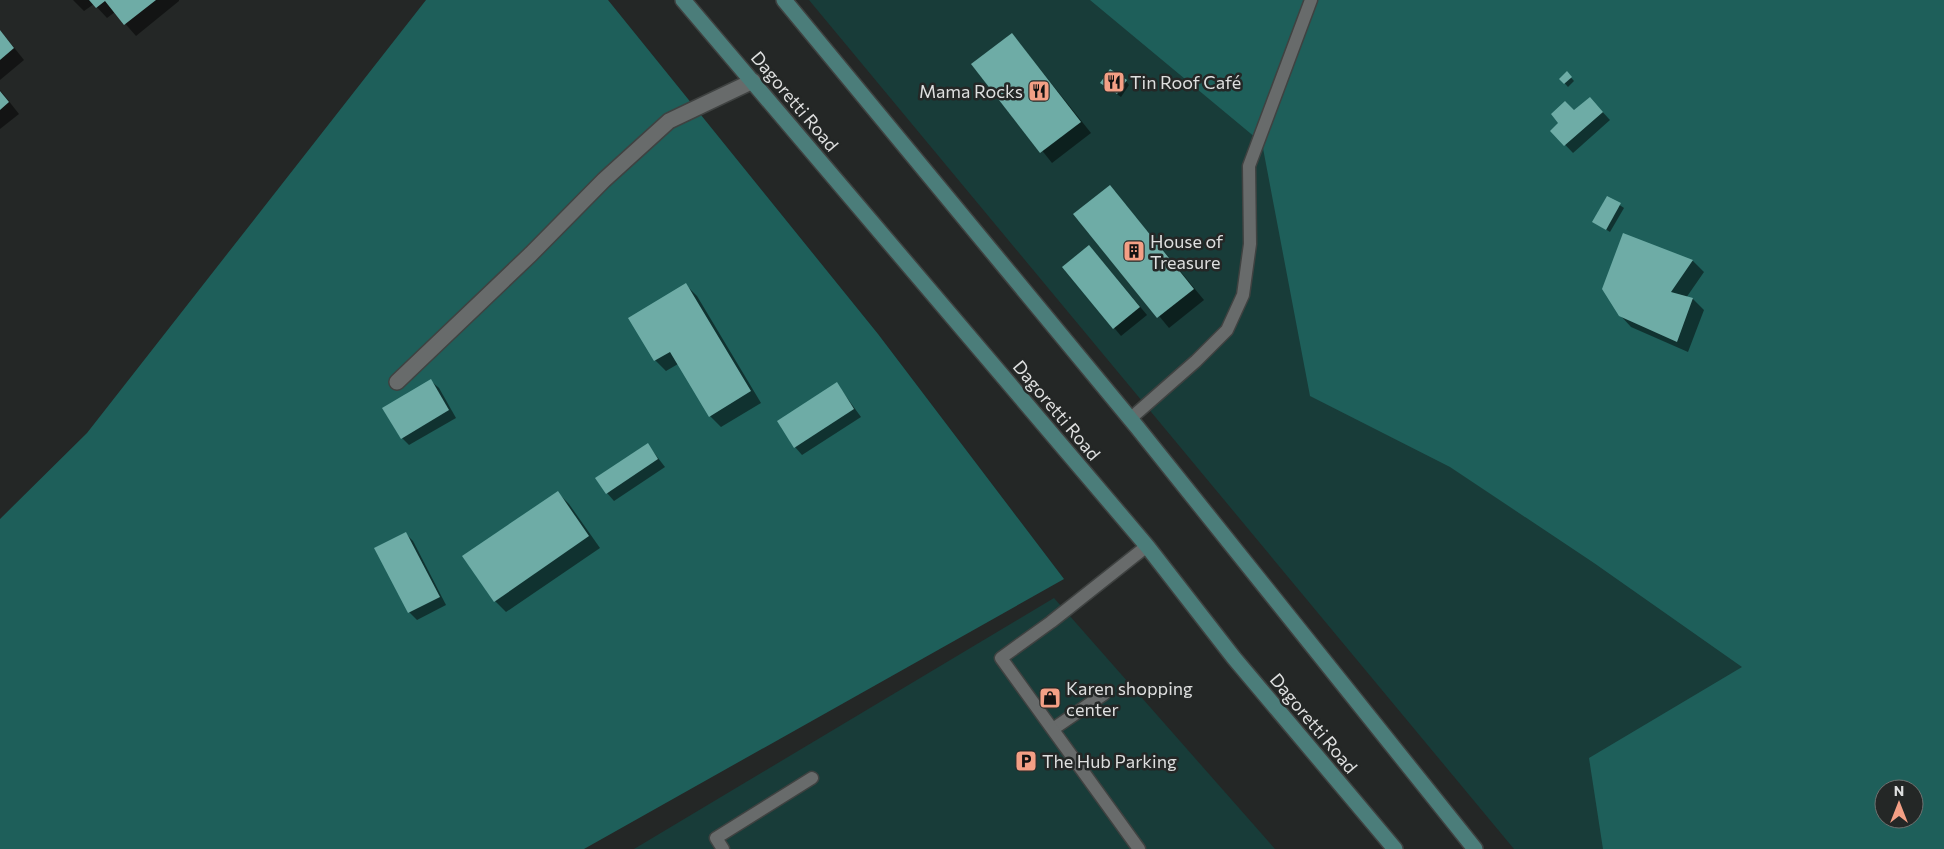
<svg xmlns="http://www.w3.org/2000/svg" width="1944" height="849" font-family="Commissioner,sans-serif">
<rect width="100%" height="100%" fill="#242726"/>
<g fill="#183c39" fill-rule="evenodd">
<path d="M 809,0 L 1944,0 L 1944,849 L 1514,849 ZM 1884,789 L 1914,789 L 1914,819 L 1884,819 Z"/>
<polygon points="1054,598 1275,849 634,849"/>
</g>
<g fill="#1e5f5a" fill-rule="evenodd">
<polygon points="426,0 608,0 878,334 1064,579 584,849 0,849 0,519 87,433"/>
<path d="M 1090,0 L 1944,0 L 1944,849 L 1603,849 L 1589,758 L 1742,667 L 1594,563 L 1450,467 L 1310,396 L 1262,143 ZM 1884,789 L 1914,789 L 1914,819 L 1884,819 Z"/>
</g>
<g fill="#0007">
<polygon points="73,0 179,0 179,1 136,36 115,12 107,18 94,4 84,11"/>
<polygon points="0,30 24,60 0,80"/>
<polygon points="1012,34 1091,133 1052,163 973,64"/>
<polygon points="1567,73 1574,81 1568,87 1561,79"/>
<polygon points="1126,81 1129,85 1121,97 1105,86"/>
<polygon points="0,90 19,114 0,129"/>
<polygon points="1597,106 1610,120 1573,153 1552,131 1574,112"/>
<polygon points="1110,186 1204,300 1169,328 1075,214"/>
<polygon points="1608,197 1624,208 1610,232 1594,222"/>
<polygon points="1624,235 1693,261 1704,272 1686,298 1693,299 1704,310 1688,352 1631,327 1620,315"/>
<polygon points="1096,254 1147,315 1121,336 1064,268"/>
<polygon points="686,285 697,296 761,403 721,427 710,416 678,364 666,371 655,360"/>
<polygon points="431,381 439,388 456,418 409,445 402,438"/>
<polygon points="837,384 861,417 802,455 795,447"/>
<polygon points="648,445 665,467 614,501 607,493"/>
<polygon points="558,493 569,504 600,548 506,612 495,601"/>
<polygon points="405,533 413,541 446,605 417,620 409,612"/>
</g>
<g fill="#6eaca6">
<polygon points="89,0 156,0 124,25 105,1 96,8"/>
<polygon points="0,30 14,48 0,60"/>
<polygon points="1012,33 1081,122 1040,153 971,64"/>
<polygon points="1110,69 1127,80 1117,94 1100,83"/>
<polygon points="1567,71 1572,77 1564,84 1559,79"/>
<polygon points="0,91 9,102 0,110"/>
<polygon points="1590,97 1603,112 1564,146 1550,131 1558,123 1551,114 1565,101 1574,110"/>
<polygon points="1110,185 1194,289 1157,318 1073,214"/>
<polygon points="1607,196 1621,203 1606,230 1592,222"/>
<polygon points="1623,233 1693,260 1671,292 1693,298 1677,342 1619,316 1602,289"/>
<polygon points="1089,245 1140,307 1113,329 1062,267"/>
<polygon points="686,283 751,391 709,417 670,352 654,361 628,318"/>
<polygon points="431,379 449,410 401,439 382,408"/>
<polygon points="837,382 854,409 794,448 777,421"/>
<polygon points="648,443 658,459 606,494 595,478"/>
<polygon points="558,491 589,536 494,602 462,556"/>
<polygon points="406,532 440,597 408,613 374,548"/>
</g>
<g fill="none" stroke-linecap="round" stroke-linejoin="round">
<g stroke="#3f4241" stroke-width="15">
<g id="lane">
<polyline points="1130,419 1196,361 1227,330 1243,295 1250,244 1249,166 1311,0"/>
<polyline points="1053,729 1104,694"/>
<polyline points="723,849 716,838 812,778"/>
<polyline points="1139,849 1001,658 1051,622 1147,546"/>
</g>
</g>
<g stroke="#3f4241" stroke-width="18">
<polyline id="street" points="397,382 531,254 604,180 669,121 753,81"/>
</g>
<g stroke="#3f4241" stroke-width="18">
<g id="secondary">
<polyline points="683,0 1147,546 1234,658 1395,849"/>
<polyline points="784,0 1137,427 1475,849"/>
</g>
</g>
<use href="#lane" stroke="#686b6b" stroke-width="12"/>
<use href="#street" stroke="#686b6b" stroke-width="15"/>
<use href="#secondary" stroke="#4b7d7a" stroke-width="15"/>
</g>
<defs>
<g id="restaurant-square" transform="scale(1.125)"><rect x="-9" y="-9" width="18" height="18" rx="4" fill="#f39f85" stroke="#242726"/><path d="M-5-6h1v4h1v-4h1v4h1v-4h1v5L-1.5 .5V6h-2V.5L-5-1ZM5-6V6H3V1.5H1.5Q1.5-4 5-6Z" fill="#111"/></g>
<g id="building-square" transform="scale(1.125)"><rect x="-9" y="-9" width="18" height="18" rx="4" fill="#f39f85" stroke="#242726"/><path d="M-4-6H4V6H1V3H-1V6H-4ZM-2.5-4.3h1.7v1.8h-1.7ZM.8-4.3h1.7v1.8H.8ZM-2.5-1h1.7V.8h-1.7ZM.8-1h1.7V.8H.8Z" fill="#111"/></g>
<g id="shop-square" transform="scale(1.125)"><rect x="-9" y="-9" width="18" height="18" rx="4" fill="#f39f85" stroke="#242726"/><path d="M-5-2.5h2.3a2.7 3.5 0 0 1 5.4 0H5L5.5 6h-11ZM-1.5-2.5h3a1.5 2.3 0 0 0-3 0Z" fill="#111"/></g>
<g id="parking-square" transform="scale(1.125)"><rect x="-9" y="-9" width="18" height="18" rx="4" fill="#f39f85" stroke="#242726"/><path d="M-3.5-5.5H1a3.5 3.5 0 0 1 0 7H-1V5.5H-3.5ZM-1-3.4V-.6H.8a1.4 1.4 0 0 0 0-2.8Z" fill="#111"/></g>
</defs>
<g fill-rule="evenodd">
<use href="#restaurant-square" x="1114" y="82"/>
<use href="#restaurant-square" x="1039" y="91"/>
<use href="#building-square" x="1134" y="251"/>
<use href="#shop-square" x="1050" y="698"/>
<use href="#parking-square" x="1026" y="761"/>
</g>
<g text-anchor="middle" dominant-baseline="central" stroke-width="5" stroke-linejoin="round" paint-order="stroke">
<g font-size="18" fill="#dedfdf" stroke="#242726" text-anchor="start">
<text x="1130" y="82">Tin Roof Café</text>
<text x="1023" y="91" text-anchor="end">Mama Rocks</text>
<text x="1150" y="241">House of<tspan x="1150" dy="21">Treasure</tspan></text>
<text x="1066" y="688">Karen shopping<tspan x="1066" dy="21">center</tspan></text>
<text x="1042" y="761">The Hub Parking</text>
</g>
<g font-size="18" fill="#dedfdf" stroke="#242726">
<text transform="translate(795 101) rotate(50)">Dagoretti Road</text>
<text transform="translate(1057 410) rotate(50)">Dagoretti Road</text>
<text transform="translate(1314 723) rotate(50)">Dagoretti Road</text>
</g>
</g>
<g transform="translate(1899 804)"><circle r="24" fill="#242726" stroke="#6e7170"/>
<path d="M0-4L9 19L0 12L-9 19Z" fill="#f39f85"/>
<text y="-8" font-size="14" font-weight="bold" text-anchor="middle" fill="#dedfdf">N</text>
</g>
</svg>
